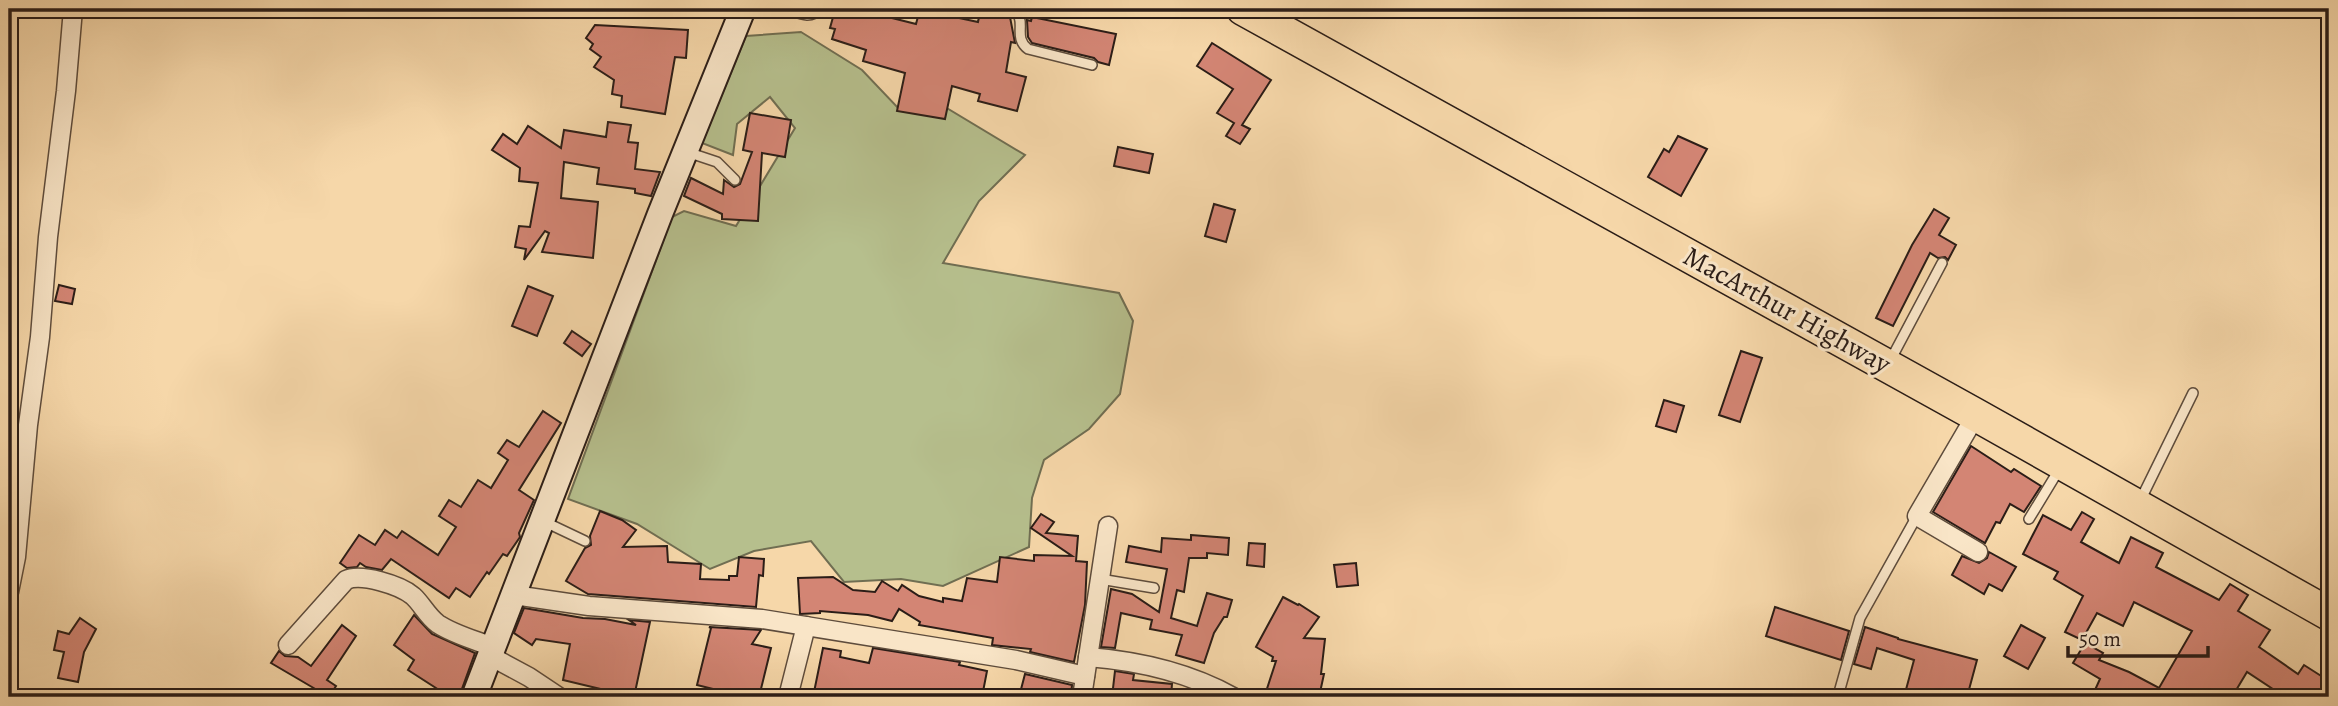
<svg xmlns="http://www.w3.org/2000/svg" width="2338" height="706" font-family="Alegreya,serif">
<rect width="100%" height="100%" fill="#f6d7a9"/>
<filter id="stains"><feTurbulence type="fractalNoise" baseFrequency=".00286" numOctaves="4"/><feColorMatrix values="0 0 0 0 .2 0 0 0 0 .09 0 0 0 0 .02 0 0 0 .5 -.17"/></filter>
<radialGradient id="worn" r=".72"><stop offset=".6" stop-color="#630" stop-opacity="0"/><stop offset="1" stop-color="#630" stop-opacity=".3"/></radialGradient>
<polygon fill="#b6bf8d" stroke="#706e52" stroke-width="2" points="801,32 862,70 899,109 940,104 1025,155 979,201 943,263 1119,293 1133,321 1120,394 1089,429 1044,460 1032,498 1029,547 943,586 901,579 844,582 811,541 754,551 710,569 637,524 568,499 672,217 684,211 736,226 795,128 770,97 737,124 733,155 702,143 746,36"/>
<g fill="#d38574" stroke="#2b1d17" stroke-width="2">
<polygon points="856,9 916,24 920,9 946,11 945,15 978,22 980,12 1010,17 1015,43 1011,42 1006,72 1026,77 1017,111 978,101 980,94 952,86 945,119 897,111 905,73 863,61 866,50 832,39 835,29 830,28 835,10 854,16"/>
<polygon points="1032,17 1116,34 1109,65 1098,62 1094,58 1032,43 1028,37 1027,20 1031,21"/>
<polygon points="595,25 688,30 686,58 675,57 665,114 621,107 622,96 612,94 614,80 594,67 601,57 590,49 593,44 586,38"/>
<polygon points="1212,43 1271,80 1242,125 1250,129 1240,144 1226,136 1234,123 1217,113 1233,89 1197,66"/>
<polygon points="750,113 791,120 785,157 762,153 758,221 722,219 722,214 684,196 691,178 723,194 724,180 734,187 740,184 752,152 743,150"/>
<polygon points="608,122 631,125 628,142 638,143 635,169 660,172 651,196 635,193 635,189 597,184 599,168 564,162 561,198 598,202 593,258 542,252 549,233 545,231 524,260 526,249 515,247 519,226 530,227 538,183 519,181 520,168 492,150 503,134 517,144 528,126 561,148 564,130 606,137"/>
<polygon points="1678,136 1707,149 1681,196 1648,177 1664,149 1669,152"/>
<polygon points="1118,147 1153,154 1149,173 1114,166"/>
<polygon points="1214,204 1235,210 1226,242 1205,236"/>
<polygon points="1934,209 1949,218 1939,235 1956,245 1948,260 1945,257 1938,258 1930,253 1893,326 1876,318 1912,245"/>
<polygon points="59,285 75,289 72,304 55,301"/>
<polygon points="528,286 553,296 537,336 512,326"/>
<polygon points="572,331 591,344 582,356 564,343"/>
<polygon points="1741,351 1762,358 1740,422 1719,415"/>
<polygon points="1664,400 1684,406 1676,432 1656,426"/>
<polygon points="543,411 561,423 519,490 534,500 519,533 520,537 507,556 503,554 489,574 487,572 470,597 456,588 449,598 391,559 382,570 366,567 360,563 357,567 347,568 340,563 359,535 375,545 385,530 397,538 402,531 438,555 456,527 439,516 449,500 461,507 478,480 491,488 508,460 498,453 507,440 519,447"/>
<polygon points="1971,446 2011,472 2014,469 2041,486 2024,512 2010,504 2000,523 1996,522 1985,543 1933,512"/>
<polygon points="600,511 622,520 636,530 623,547 667,546 668,562 701,564 700,579 729,580 729,576 737,576 739,557 764,559 763,576 759,575 756,607 588,594 566,581 585,548 591,545 590,536"/>
<polygon points="2082,512 2094,519 2081,542 2119,563 2131,537 2163,553 2156,567 2219,600 2230,584 2248,595 2238,611 2270,630 2259,647 2298,674 2304,665 2329,681 2329,697 2285,697 2247,672 2232,697 2132,697 2118,690 2114,697 2095,690 2100,679 2073,663 2085,643 2103,653 2099,660 2129,672 2159,688 2192,631 2134,602 2123,626 2097,613 2082,640 2065,632 2083,596 2054,579 2058,572 2023,554 2043,515 2071,530"/>
<polygon points="1041,514 1054,522 1046,533 1078,536 1076,561 1087,562 1085,605 1074,662 1030,652 1031,649 992,645 993,638 919,625 920,622 899,609 892,621 868,615 820,611 820,613 800,614 798,578 833,577 853,590 875,592 882,581 898,591 902,585 919,596 943,602 943,598 962,601 967,578 997,582 1000,557 1034,561 1034,555 1072,556 1031,528"/>
<polygon points="1191,535 1229,538 1228,555 1207,553 1207,558 1189,558 1184,592 1177,590 1171,618 1197,626 1207,593 1232,600 1227,617 1224,617 1214,633 1204,663 1176,655 1182,635 1150,629 1152,620 1121,613 1115,648 1101,647 1111,589 1132,594 1159,612 1167,569 1126,562 1129,546 1161,552 1162,538 1191,540"/>
<polygon points="1249,543 1265,544 1264,567 1247,565"/>
<polygon points="1989,552 2016,567 2002,591 1989,584 1984,594 1952,575 1962,556 1979,563 1987,558"/>
<polygon points="1356,563 1358,585 1337,587 1334,565"/>
<polygon points="1283,597 1298,605 1299,604 1319,617 1304,638 1325,639 1321,674 1324,674 1319,697 1287,691 1284,697 1265,695 1276,661 1272,661 1273,657 1256,647"/>
<polygon points="1775,607 1849,631 1841,660 1766,636"/>
<polygon points="524,608 583,618 605,619 636,625 629,620 650,622 634,697 563,680 570,644 536,639 532,645 514,633"/>
<polygon points="414,615 432,634 475,653 459,697 450,697 408,670 414,660 394,645"/>
<polygon points="80,618 96,629 84,652 78,682 58,678 64,652 54,650 58,631 69,634"/>
<polygon points="342,625 356,636 327,680 336,686 329,697 271,663 279,651 285,656 298,657 311,666"/>
<polygon points="2021,625 2045,638 2028,669 2004,656"/>
<polygon points="709,627 761,630 752,644 771,648 759,697 745,697 697,685 711,628"/>
<polygon points="1865,627 1898,638 1898,639 1977,660 1967,697 1904,697 1914,660 1877,648 1871,669 1854,664"/>
<polygon points="823,648 841,651 840,657 869,663 873,648 960,662 959,665 987,671 982,697 954,693 953,697 813,697"/>
<polygon points="1115,671 1134,674 1133,680 1172,684 1171,697 1112,697"/>
<polygon points="1025,674 1072,685 1071,697 1019,697"/>
</g>
<g fill="none" stroke-linecap="round" stroke-linejoin="round">
<g stroke="#5e4c3c" stroke-width="12">
<g id="lane">
<path d="M 787,9 C 799,13 810,20 820,9"/>
<path d="M 1011,9 C 1030,19 1011,36 1028,49 L 1092,65"/>
<polyline points="687,152 717,162 735,180"/>
<polyline points="1890,361 1942,263"/>
<polyline points="2140,501 2193,393"/>
<polyline points="2029,519 2060,468"/>
<polyline points="545,522 585,541"/>
<polyline points="1100,579 1154,588"/>
<polyline points="1844,697 1838,696 1860,618 1917,516"/>
</g>
</g>
<g stroke="#5e4c3c" stroke-width="21">
<g id="street">
<polyline points="1976,415 1917,516 1978,552"/>
<polyline points="9,592 16,557 28,425 40,337 48,237 66,91 73,9"/>
<polyline points="514,595 589,606 762,619 1016,660 1085,676"/>
<path d="M 288,645 L 346,580 C 361,573 400,585 413,596 C 422,604 427,616 438,624 C 455,635 475,640 493,647"/>
<polyline points="490,656 529,677 559,697"/>
<path d="M 1088,657 C 1139,661 1188,672 1233,697"/>
<polyline points="788,697 806,626"/>
<polyline points="1082,697 1108,526"/>
</g>
</g>
<g stroke="#2b1d17" stroke-width="28">
<polyline id="secondary" points="474,697 660,214 743,9"/>
</g>
<g stroke="#2b1d17" stroke-width="35">
<polyline id="highway" points="1243,9 1976,415 2329,614"/>
</g>
<use href="#lane" stroke="#f9e5c7" stroke-width="9"/>
<use href="#street" stroke="#f9e5c7" stroke-width="18"/>
<use href="#secondary" stroke="#f9e5c7" stroke-width="24"/>
<use href="#highway" stroke="#f6d7a9" stroke-width="32"/>
</g>
<g text-anchor="middle" dominant-baseline="central" stroke-width="6" stroke-linejoin="round" paint-order="stroke">
<g font-size="28" fill="#2b1d17" stroke="#f9e5c7">
<text transform="translate(1787 310) rotate(29)">MacArthur Highway</text>
</g>
</g>
<rect width="2338" height="706" fill="none" stroke="#f6d7a9" stroke-width="35"/>
<rect x="10" y="10" width="2317" height="685" fill="none" stroke="#2b1d17" stroke-width="3.5"/>
<rect x="18" y="18" width="2303" height="671" fill="none" stroke="#2b1d17" stroke-width="2"/>
<path d="M2068 646v10h140v-10" fill="none" stroke="#2b1d17" stroke-width="3.5"/>
<text x="2079" y="646" font-size="21" fill="#2b1d17" stroke="#f9e5c7" stroke-width="5" paint-order="stroke">50 m</text>
<rect width="100%" height="100%" filter="url(#stains)"/>
<rect width="100%" height="100%" fill="url(#worn)"/>
</svg>
